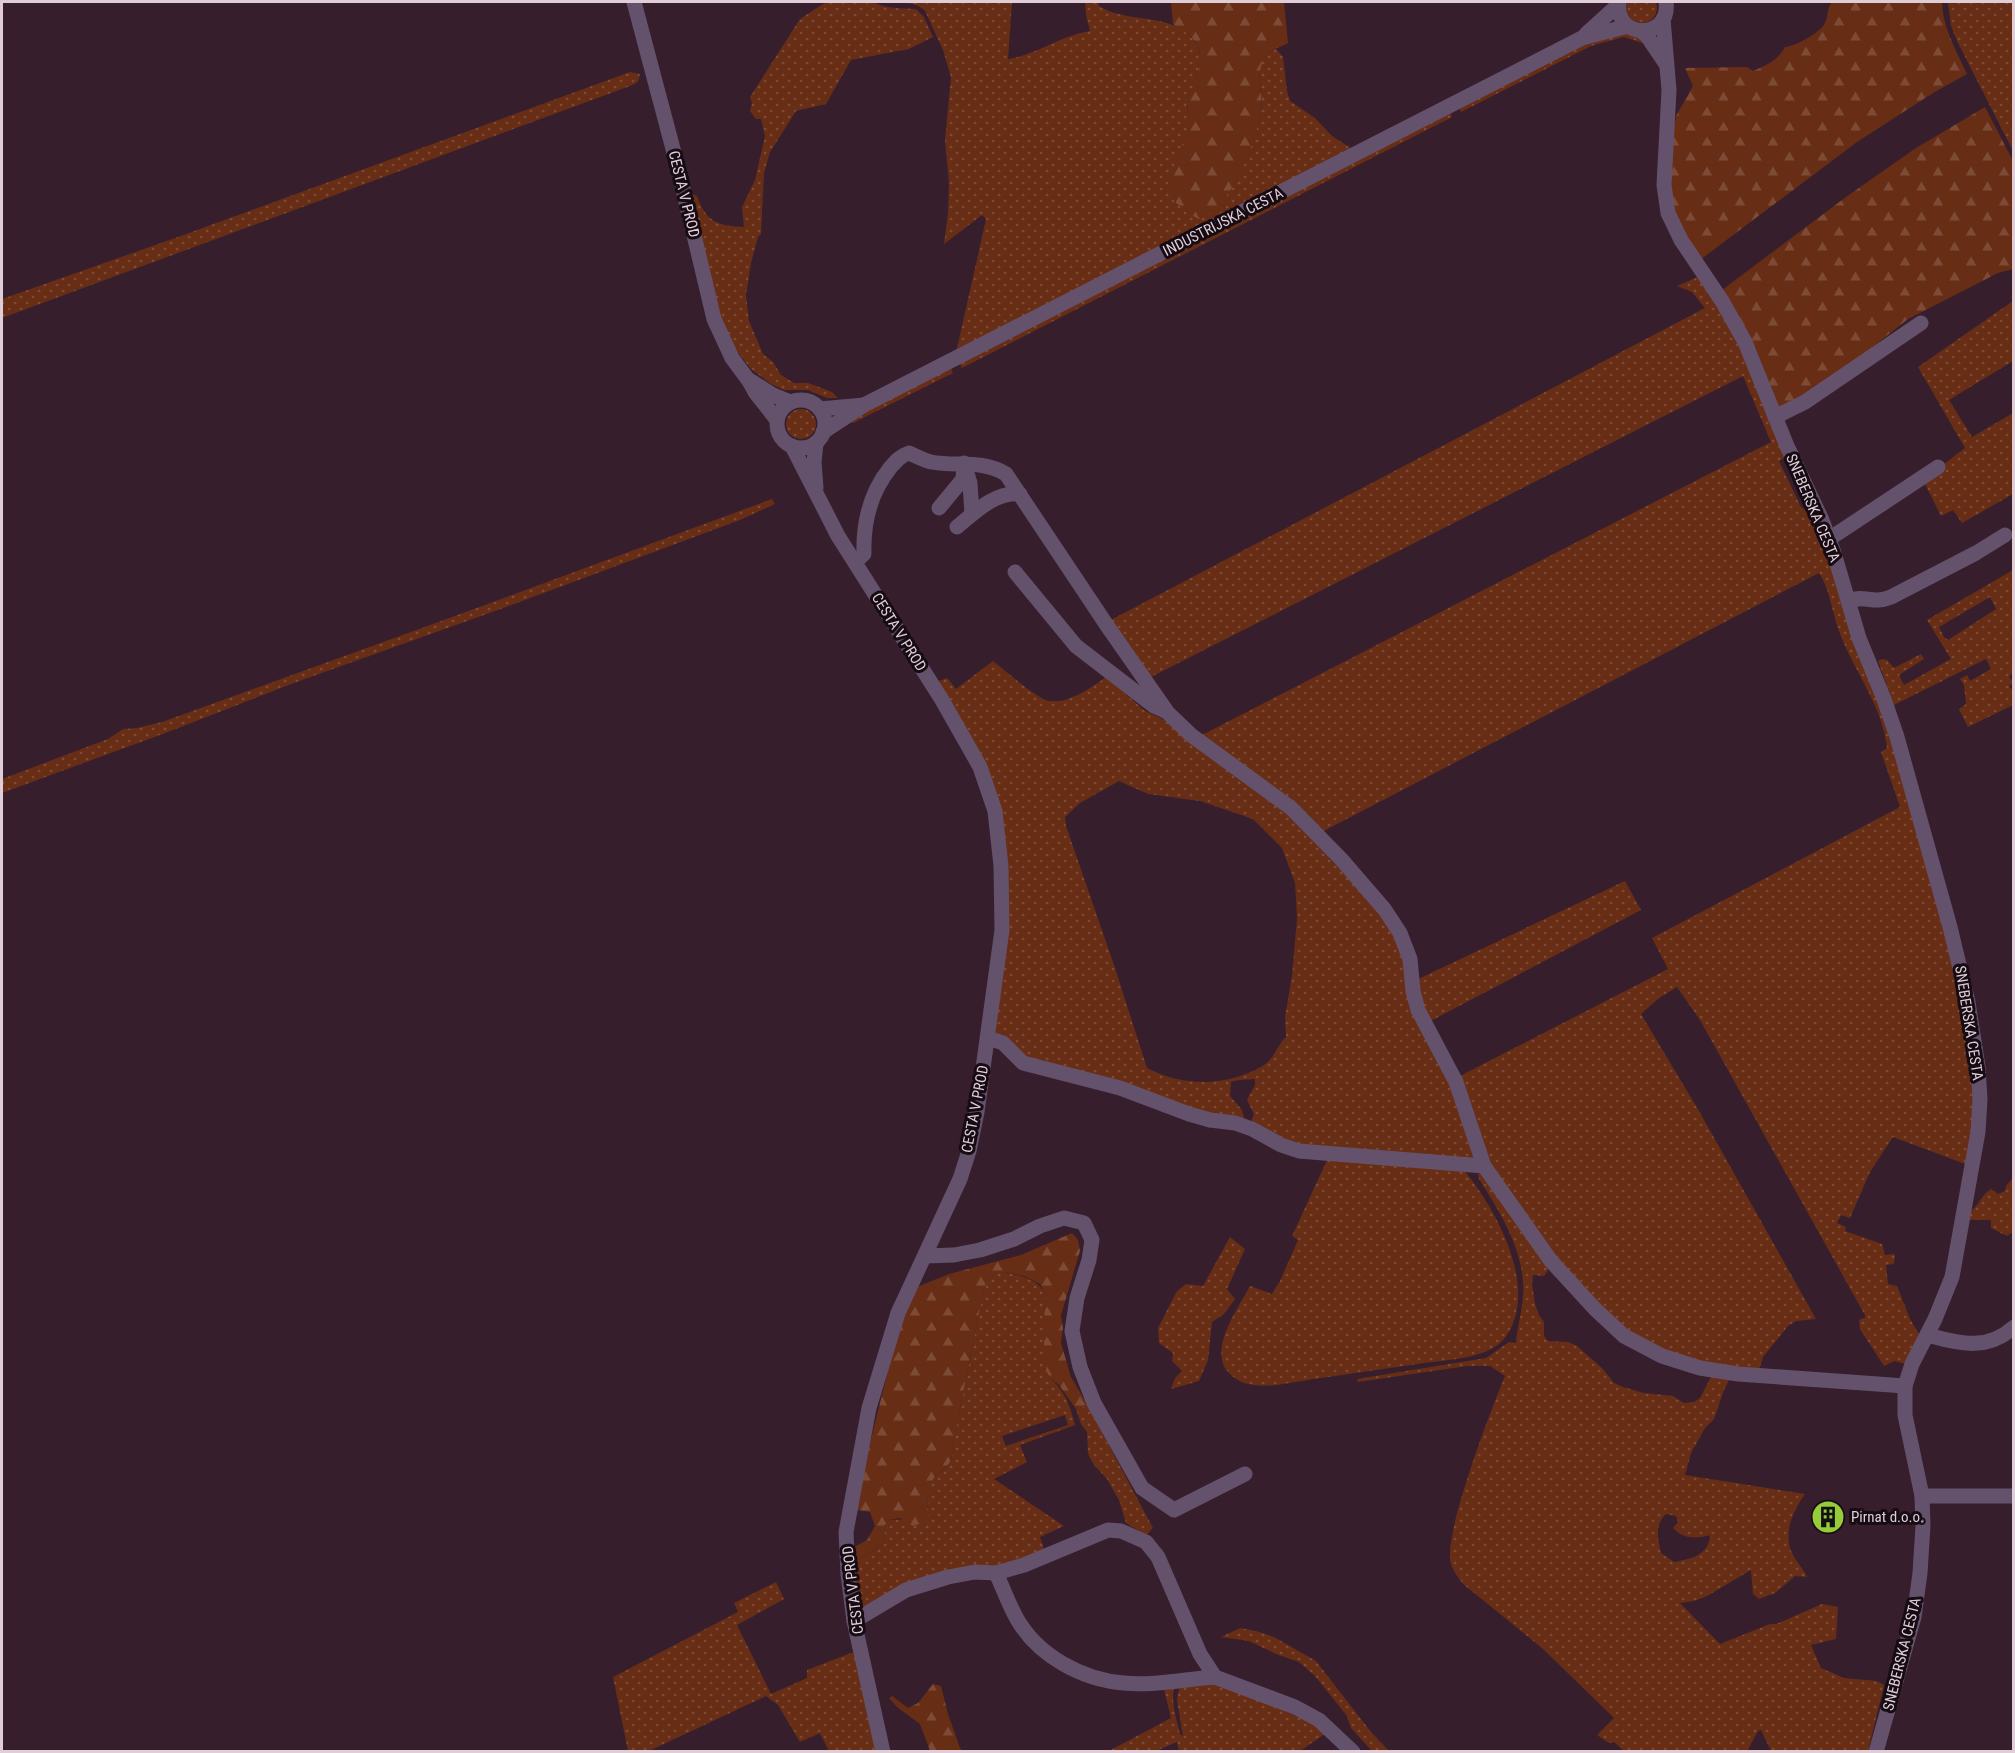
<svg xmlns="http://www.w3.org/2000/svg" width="2015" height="1753" font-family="'Roboto Condensed',sans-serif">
<defs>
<pattern id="grass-dots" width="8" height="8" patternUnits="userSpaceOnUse" patternTransform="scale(1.5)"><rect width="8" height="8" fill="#682d15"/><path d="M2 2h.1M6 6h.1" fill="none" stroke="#7d4a36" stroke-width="1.8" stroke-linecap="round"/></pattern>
<pattern id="forest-firs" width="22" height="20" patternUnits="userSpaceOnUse" patternTransform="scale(1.5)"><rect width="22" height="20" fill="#682d15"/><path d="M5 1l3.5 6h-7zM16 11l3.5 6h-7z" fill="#7d4a36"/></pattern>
</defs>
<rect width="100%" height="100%" fill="#361e2d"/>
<g fill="url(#grass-dots)" fill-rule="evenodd">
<path d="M 826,2 L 873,2 C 885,9 902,8 916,9 L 924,17 L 933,37 L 909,49 L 851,60 L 826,104 L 796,111 L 770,152 L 764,173 L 761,234 L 758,237 L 751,263 L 746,295 L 749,321 L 763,354 L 773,362 L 781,375 L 794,383 L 808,383 L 832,392 L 838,398 L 827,398 L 808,390 L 784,390 L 771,384 L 751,369 L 732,345 L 721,318 L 690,194 L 697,196 C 706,222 718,226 744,227 L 742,207 L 755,180 L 765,136 L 761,119 L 756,119 L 750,111 L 752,103 L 750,97 L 800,19 Z"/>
<path d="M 887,2 L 1012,2 L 1008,59 C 1036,55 1059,36 1090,31 L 1086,15 L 1085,2 L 1098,2 L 1099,6 C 1119,19 1147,16 1170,24 C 1193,31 1207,53 1199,78 C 1196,86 1190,94 1188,103 C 1186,111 1190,118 1189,126 C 1186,147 1175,168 1168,187 L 1178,205 L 1184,208 L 1188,213 C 1199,209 1212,205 1222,199 C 1238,188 1258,130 1261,111 C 1265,89 1248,61 1276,49 L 1283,57 L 1287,91 L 1290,101 L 1315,118 L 1332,136 L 1352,149 L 956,353 L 986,219 L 982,215 L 944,244 L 948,213 L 949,183 L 945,140 L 951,77 L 943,50 L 925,11 C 914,0 901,4 887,2 Z"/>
<path d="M 1627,2 L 1656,2 C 1663,30 1621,29 1627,2 Z"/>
<polygon points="1948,2 2013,2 2013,151 1957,41 1951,26"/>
<polygon points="1625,32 1639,36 1645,44 1624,37 1591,46 1461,112 1459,108 1580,45"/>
<polygon points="630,72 640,74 638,82 630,86 2,318 2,299 178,237"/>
<polygon points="1450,113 1452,117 962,368 960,364"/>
<path d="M 1700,276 L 1734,332 L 1786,457 L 1779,461 L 1801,507 L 1810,514 L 1816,524 L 1892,740 L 1963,1002 L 1974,1084 L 1971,1139 L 1965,1164 L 1893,1137 L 1870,1172 L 1850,1218 L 1841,1215 L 1837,1223 L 1846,1227 L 1845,1231 L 1882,1244 L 1885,1255 L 1895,1254 L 1894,1264 L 1886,1265 L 1888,1284 L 1897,1286 L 1910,1319 L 1919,1334 L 1905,1364 L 1895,1361 L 1884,1366 L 1860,1329 L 1859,1320 L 1866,1317 L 1700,1020 L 1677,987 L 1659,998 L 1641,1014 L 1699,1111 L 1816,1319 L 1796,1321 L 1788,1326 L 1763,1357 L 1757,1376 L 1690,1366 L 1592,1309 L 1494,1172 L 1458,1077 L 1668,969 L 1652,938 L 1900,807 L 1881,752 L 1887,748 C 1883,706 1853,670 1839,631 C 1832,613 1830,589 1819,573 L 1316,835 L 1196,738 L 1771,442 L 1743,376 L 1143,681 L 1105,623 L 1705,308 L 1692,292 L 1677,286 Z"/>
<polygon points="2013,301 2013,361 1949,400 1972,437 2013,413 2013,494 1962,523 1953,510 1941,516 1923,480 1965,448 1918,367"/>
<polygon points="951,368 953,373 853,423 851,422 862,413"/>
<circle cx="801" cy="424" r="15"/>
<polygon points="772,499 775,504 740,520 495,611 291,684 168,732 2,793 2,779 108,739 123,729 137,728 162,722 444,620"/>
<path d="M 2013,570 L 2014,673 L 2009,676 L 2013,683 L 2009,686 L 2013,691 L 2013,705 L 1968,727 L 1959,709 L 1966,704 L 1964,685 L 1960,679 L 1967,675 L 1970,681 L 1991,669 L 1986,659 L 1894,705 L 1878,661 L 1882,659 L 1887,660 L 1894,668 L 1921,654 L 1924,659 L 1899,675 L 1904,685 L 1951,659 L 1927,620 ZM 1990,597 L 1996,609 L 1948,640 L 1944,637 L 1939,627 Z"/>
<path d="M 993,661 C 1005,670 1038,700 1050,701 C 1069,704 1092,687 1106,677 L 1144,710 L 1166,721 L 1191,743 L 1283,810 L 1364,894 L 1397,936 L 1435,1047 L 1477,1152 L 1471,1162 L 1301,1148 L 1251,1123 L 1254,1114 L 1247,1100 L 1255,1085 L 1255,1079 C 1247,1080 1239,1079 1231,1082 L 1230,1096 L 1242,1110 L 1245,1122 L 1044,1071 L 994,1034 L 1000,816 L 936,682 L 947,678 L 956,689 ZM 1119,781 L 1148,794 L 1200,801 L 1253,819 L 1282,848 L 1295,883 L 1297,918 L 1292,976 L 1285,1017 L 1286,1037 C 1277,1045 1275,1058 1264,1065 C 1229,1087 1183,1087 1147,1068 L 1114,965 L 1066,826 L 1065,817 L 1080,803 Z"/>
<polygon points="1625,881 1641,910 1427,1023 1414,981"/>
<path d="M 1328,1158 L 1463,1169 C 1494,1206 1535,1279 1511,1328 C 1507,1336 1502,1343 1493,1348 C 1472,1360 1442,1360 1418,1364 C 1371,1371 1324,1377 1277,1385 C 1259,1386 1242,1387 1229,1373 C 1207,1350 1238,1309 1250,1286 L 1272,1294 L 1280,1281 L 1298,1240 L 1292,1236 Z"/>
<path d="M 1481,1173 L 1550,1267 L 1544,1276 L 1533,1275 L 1532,1284 L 1535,1304 L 1539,1315 L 1544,1322 L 1544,1336 L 1548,1341 L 1568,1342 L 1577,1346 L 1603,1369 L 1614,1383 L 1623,1387 L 1644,1393 L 1673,1396 L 1684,1403 L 1694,1402 L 1700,1398 L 1711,1377 L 1729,1380 L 1724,1390 L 1714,1419 L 1705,1428 L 1691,1453 L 1685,1475 L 1805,1494 C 1794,1510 1785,1527 1790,1548 C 1793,1558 1803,1568 1807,1577 L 1795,1576 L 1775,1593 L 1759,1599 L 1753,1594 L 1751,1570 L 1707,1596 L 1694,1601 L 1680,1603 L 1720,1644 L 1770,1624 L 1776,1624 L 1822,1604 L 1838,1607 L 1836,1639 L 1811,1645 L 1821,1668 L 1844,1678 L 1877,1681 L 1884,1685 L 1868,1751 L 1771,1751 L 1761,1730 L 1758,1731 L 1747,1751 L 1624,1751 L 1614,1742 L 1609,1743 L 1597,1735 L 1614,1718 L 1542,1648 L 1463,1584 C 1459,1578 1453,1571 1451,1564 C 1442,1537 1492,1407 1505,1376 L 1490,1366 L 1467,1366 L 1358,1382 L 1357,1379 L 1486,1358 L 1509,1342 L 1516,1343 C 1517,1328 1522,1312 1523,1296 C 1526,1253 1501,1214 1479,1179 L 1478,1174 ZM 1666,1514 L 1676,1516 L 1678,1522 L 1673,1528 C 1683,1539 1696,1539 1710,1535 C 1709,1555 1691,1559 1674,1562 L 1661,1553 C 1658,1539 1654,1525 1666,1514 Z"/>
<path d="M 2013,1178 L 2013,1232 L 2007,1236 L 1991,1228 L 1991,1220 L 1969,1220 L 1971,1211 C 1979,1205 1982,1194 1991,1189 L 1998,1194 L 2005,1191 L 2006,1186 Z"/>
<polygon points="1230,1237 1245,1249 1227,1289 1235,1299 1224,1314 1212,1322 1208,1360 1199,1381 1171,1389 1175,1378 1182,1371 1172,1361 1173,1353 1159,1343 1158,1328 1177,1291 1186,1284 1203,1286"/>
<path d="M 1004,1272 C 1025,1277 1036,1278 1047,1296 L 1044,1316 L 1049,1377 C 1065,1391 1070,1405 1075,1425 L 1020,1445 L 1027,1462 L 994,1479 L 1064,1526 L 1040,1537 L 1045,1552 L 862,1609 L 859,1608 L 853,1563 L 880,1547 L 885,1540 L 884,1526 L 889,1520 L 928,1518 C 928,1508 926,1492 930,1483 C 939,1467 954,1471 952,1448 L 984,1288 L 988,1277 ZM 1065,1415 L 1068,1425 L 1006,1446 L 1002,1436 Z"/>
<polygon points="1088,1406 1153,1528 1146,1535 1126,1523 1119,1500 1107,1479 1094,1465 1088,1454 1087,1432 1081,1424 1076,1409"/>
<polygon points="776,1582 784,1599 737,1625 771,1694 807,1678 807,1670 851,1653 856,1653 878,1751 829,1751 820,1733 800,1742 778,1705 766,1696 649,1751 628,1751 613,1677 738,1612 734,1603"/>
<polygon points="1240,1628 1256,1631 1274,1637 1316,1661 1371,1732 1389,1751 1372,1751 1351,1728 1347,1716 1315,1676 1299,1662 1276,1654 1249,1641 1221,1637"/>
<path d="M 1223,1683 L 1329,1731 L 1300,1751 L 1179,1751 L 1177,1742 L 1156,1751 L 1107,1752 L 1171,1718 L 1163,1685 L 1175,1684 C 1170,1700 1176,1718 1180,1734 L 1183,1736 L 1177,1700 L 1180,1684 Z"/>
</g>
<g fill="url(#forest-firs)">
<path d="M 1171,2 L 1284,2 L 1288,43 C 1279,48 1267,50 1263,61 C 1255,78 1264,94 1261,111 C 1256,141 1231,210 1199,219 C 1188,214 1168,200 1168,187 C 1168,177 1184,143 1188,130 C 1190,121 1186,112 1188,103 C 1193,83 1207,66 1197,45 C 1190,32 1183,33 1173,24 Z"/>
<path d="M 1832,2 L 1942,2 C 1943,28 1956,50 1967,74 L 1933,93 L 1857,142 L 1700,260 L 1674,214 L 1669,161 L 1676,116 L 1693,86 L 1685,68 L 1747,67 L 1753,71 C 1767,65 1777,61 1785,47 C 1796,46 1817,34 1824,25 C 1829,17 1826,9 1832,2 Z"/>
<polygon points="1985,107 2013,161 2013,269 1998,273 1908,319 1817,391 1779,409 1756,349 1722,290 1846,197 1916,148"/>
<path d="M 1072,1233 L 1078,1240 L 1080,1251 L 1061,1315 L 1063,1328 L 1061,1343 L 1071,1377 L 1088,1406 L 1076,1409 L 1059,1385 L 1049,1377 L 1044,1362 L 1044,1316 L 1047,1297 L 1040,1284 L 1024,1276 L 1004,1272 L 989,1277 L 984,1288 L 952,1448 C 954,1470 939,1467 931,1483 C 926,1492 928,1508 928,1518 L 925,1522 L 913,1526 L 900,1518 L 889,1520 L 884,1526 L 885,1540 L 880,1547 L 853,1563 L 854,1547 L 867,1540 L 875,1526 L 870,1512 L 857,1510 L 864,1467 L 899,1327 L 917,1287 L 949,1274 L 1021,1255 Z"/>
<polygon points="933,1684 941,1686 948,1714 961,1751 930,1751 920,1724 897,1707 889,1698 892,1696 908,1708 918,1703"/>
</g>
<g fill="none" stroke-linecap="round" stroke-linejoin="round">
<g stroke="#64526d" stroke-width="15">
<polyline points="634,2 677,164 714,319 732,358 749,381 755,392 777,420"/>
<path d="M 1619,2 C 1614,40 1671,40 1666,2"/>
<polyline points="1663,19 1669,90 1664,185 1668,213 1681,240 1722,301 1745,342 1787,446 1822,520 1834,553 1859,638 1884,699 1897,737 1950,927 1968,1002 1978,1067 1980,1099 1978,1132 1952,1277 1935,1319 1912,1364 1905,1386 1905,1415 1922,1496 1923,1526 1920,1573 1914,1617 1876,1752"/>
<polyline points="1641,31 1647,36 1666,64"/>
<polyline points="1586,34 1618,5"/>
<polyline points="751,381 773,395 790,402"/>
<circle cx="801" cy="424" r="24"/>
<polyline points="820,409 864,405"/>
<polyline points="1775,417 1805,402 1921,323"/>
<polyline points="823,432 864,405 1582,38 1628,26"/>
<polyline points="816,443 814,462 816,488"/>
<polyline points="792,446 838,536 942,700 980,767 995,811 1001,866 1002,930 977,1112 969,1151 960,1179 898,1313 869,1408 846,1532 848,1574 854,1621 883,1752"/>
<polyline points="965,467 970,483 972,514"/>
<polyline points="939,508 963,479 964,463"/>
<path d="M 957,527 C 975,512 996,491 1020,494"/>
<polyline points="1829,539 1938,467"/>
<path d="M 855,562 L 864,554 C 863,522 870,493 890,468 C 896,461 900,456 909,453 C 916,456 923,460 931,462 C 957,467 981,459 1006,474 L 1108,627 L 1168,713 L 1191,735 L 1291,808 L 1341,859 L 1385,910 L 1400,933 L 1410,959 L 1413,991 L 1418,1010 L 1456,1082 L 1484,1166 L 1551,1261 L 1595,1309 L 1624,1336 L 1662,1356 L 1700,1368 L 1738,1374 L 1905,1386"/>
<polyline points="1015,572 1076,646 1154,706 1165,711"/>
<path d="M 1849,601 C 1866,594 1871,605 1891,597 L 1976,553 L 2005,535"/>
<polyline points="988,1038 1003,1043 1023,1063 1120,1088 1189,1114 1210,1120 1235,1123 1252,1129 1281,1145 1299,1151 1484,1166"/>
<polyline points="925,1256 954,1255 980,1250 1014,1239 1040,1226 1064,1218 1084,1223 1092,1240 1089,1260 1077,1298 1072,1331 1080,1367 1094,1403 1142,1488 1174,1510 1245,1474"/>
<path d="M 1927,1335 C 1959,1343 1986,1352 2014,1327"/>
<polyline points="1922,1496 2014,1496"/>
<path d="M 996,1573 C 1003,1588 1009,1605 1017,1619 C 1038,1656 1083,1680 1124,1683 C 1153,1686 1186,1679 1215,1677"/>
<polyline points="854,1621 906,1590 948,1577 975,1572 996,1573 1024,1565 1108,1530 1121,1531 1146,1542 1158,1557 1200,1654 1215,1677 1295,1707 1319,1720 1353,1752"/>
</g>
</g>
<defs>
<g id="building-disc" transform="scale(1.725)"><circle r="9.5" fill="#96cc39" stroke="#170c13"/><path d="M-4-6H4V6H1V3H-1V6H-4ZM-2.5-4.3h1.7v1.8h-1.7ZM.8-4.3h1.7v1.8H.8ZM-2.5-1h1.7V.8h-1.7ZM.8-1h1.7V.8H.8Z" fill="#111"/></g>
</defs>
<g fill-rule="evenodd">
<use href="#building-disc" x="1828" y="1517"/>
</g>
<g text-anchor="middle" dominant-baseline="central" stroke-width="6" stroke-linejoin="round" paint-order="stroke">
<g font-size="15" fill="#dfced8" stroke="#170c13">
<text transform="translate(684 194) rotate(76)">CESTA V PROD</text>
<text transform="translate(1223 222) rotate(-27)">INDUSTRIJSKA CESTA</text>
<text transform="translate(1813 508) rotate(67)">SNEBERSKA CESTA</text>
<text transform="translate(899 632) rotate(58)">CESTA V PROD</text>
<text transform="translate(1969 1023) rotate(81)">SNEBERSKA CESTA</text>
<text transform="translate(975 1109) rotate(-79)">CESTA V PROD</text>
<text transform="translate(853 1590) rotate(-97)">CESTA V PROD</text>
<text transform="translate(1902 1654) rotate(-76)">SNEBERSKA CESTA</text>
</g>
<g font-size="15" fill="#dfced8" stroke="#170c13" text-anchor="start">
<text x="1851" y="1517">Pirnat d.o.o.</text>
</g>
</g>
<rect width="2015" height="1753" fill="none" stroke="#dfced8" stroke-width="6"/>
</svg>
